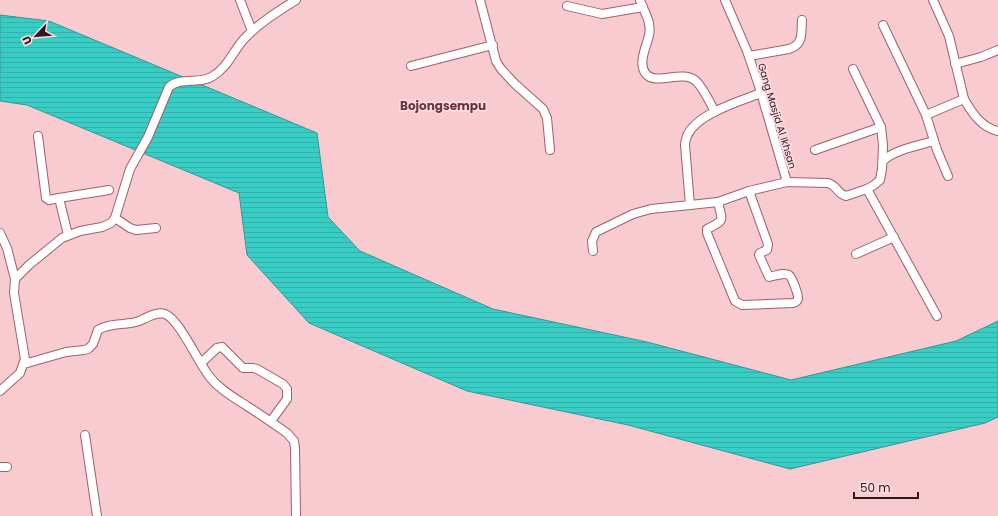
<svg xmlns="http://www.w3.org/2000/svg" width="998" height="516" font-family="Poppins,sans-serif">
<defs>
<pattern id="water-rules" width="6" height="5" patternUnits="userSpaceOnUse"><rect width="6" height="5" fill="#38cec5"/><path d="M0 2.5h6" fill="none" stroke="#32b0a9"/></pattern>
</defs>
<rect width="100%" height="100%" fill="#f8cbd1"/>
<polygon fill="url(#water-rules)" stroke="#369793" points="0,15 49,21 317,133 328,217 360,251 493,309 647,342 791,380 956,341 998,321 998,417 985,423 790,469 628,425 467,391 309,323 247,255 239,193 27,105 0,101"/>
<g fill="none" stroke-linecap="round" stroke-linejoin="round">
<g stroke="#a05f6a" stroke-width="10">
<g id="street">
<polyline points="240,0 252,31"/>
<polyline points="480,0 496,61 501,69 515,84 543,109 547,118 550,150"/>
<path d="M 640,0 C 644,12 652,22 649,35 C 647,46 637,63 646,74 C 656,86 683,69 696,81 C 702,87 711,104 715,112"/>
<polyline points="725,0 747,51 759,86 787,182"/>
<polyline points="567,6 602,14 643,7"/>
<polyline points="883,25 926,115 964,99 949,36 933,0"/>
<path d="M 749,56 L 789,49 C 804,44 801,33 802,20"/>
<polyline points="955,64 981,57 998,50"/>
<polyline points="411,66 493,45"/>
<path d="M 964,99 C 972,113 982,128 998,131"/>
<polyline points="926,115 937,150 948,176"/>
<polyline points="38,136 46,198 49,200 59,198 68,235"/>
<polyline points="815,150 881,127"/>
<path d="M 883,161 C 893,150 920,145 934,141"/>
<polyline points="867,189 937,316"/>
<polyline points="59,198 109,190"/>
<path d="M 718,202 C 722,221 726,220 707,229 L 707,233 L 735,301 L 742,305 L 793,303 C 796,302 797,302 798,299 C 799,296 792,277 789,275 C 784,272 775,276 769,277 L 759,255 L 760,253 L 767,250 L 768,244 L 749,191"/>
<path d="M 690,205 L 718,202 L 749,191 L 787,182 L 828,183 C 838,186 837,194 846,196 L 867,189 L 874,185 L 880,180 L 882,169 L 883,145 L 881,127 L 853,69"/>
<polyline points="115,218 130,228 136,230 156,228"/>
<polyline points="0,233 7,248 15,279"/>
<path d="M 593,251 L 592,241 L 596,232 L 633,214 L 651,209 L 690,205 L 685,145 C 685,142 686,139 687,136 C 696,114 740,101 761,93"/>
<polyline points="856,254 894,237"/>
<polyline points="201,363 217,348 222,347 243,368 253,368 257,369 283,384 287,389 287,399 271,421"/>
<path d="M 24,364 L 66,352 L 84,350 L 88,349 L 93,344 L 98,330 C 111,322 125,326 139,321 C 147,318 156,311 165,314 C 179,319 198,362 209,376 C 219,389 233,397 247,406 C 261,415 274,424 287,433 L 294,441 L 295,448 L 296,516"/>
<path d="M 0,391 L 20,373 L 25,359 L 14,293 L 15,279 L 29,265 L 62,238 L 80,231 L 102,227 L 111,223 L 115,218 L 130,169 L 148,137 L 169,87 C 181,76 200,85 213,76 C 228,67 233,51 244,39 C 259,23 277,12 296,0"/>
<polyline points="85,435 97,516"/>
<polyline points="0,467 7,467"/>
</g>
</g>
<use href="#street" stroke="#fff" stroke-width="8"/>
</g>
<g text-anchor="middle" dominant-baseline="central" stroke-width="3.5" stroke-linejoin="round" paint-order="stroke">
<g font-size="10" fill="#32181d" stroke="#fbdde1">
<text transform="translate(777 116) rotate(73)">Gang Masjid Al Ikhsan</text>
</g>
<g font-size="12" font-weight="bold" fill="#6b303c" stroke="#fbdde1">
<text x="443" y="105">Bojongsempu</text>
</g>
</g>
<g transform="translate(36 36) rotate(244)" stroke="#fbdde1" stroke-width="3" paint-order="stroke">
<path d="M0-3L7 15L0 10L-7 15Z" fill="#32181d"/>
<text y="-6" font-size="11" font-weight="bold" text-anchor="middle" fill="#32181d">U</text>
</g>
<path d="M854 492v6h64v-6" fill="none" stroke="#32181d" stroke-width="2"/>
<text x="860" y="492" font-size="12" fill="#32181d" stroke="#fbdde1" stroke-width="3" paint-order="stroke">50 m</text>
</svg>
